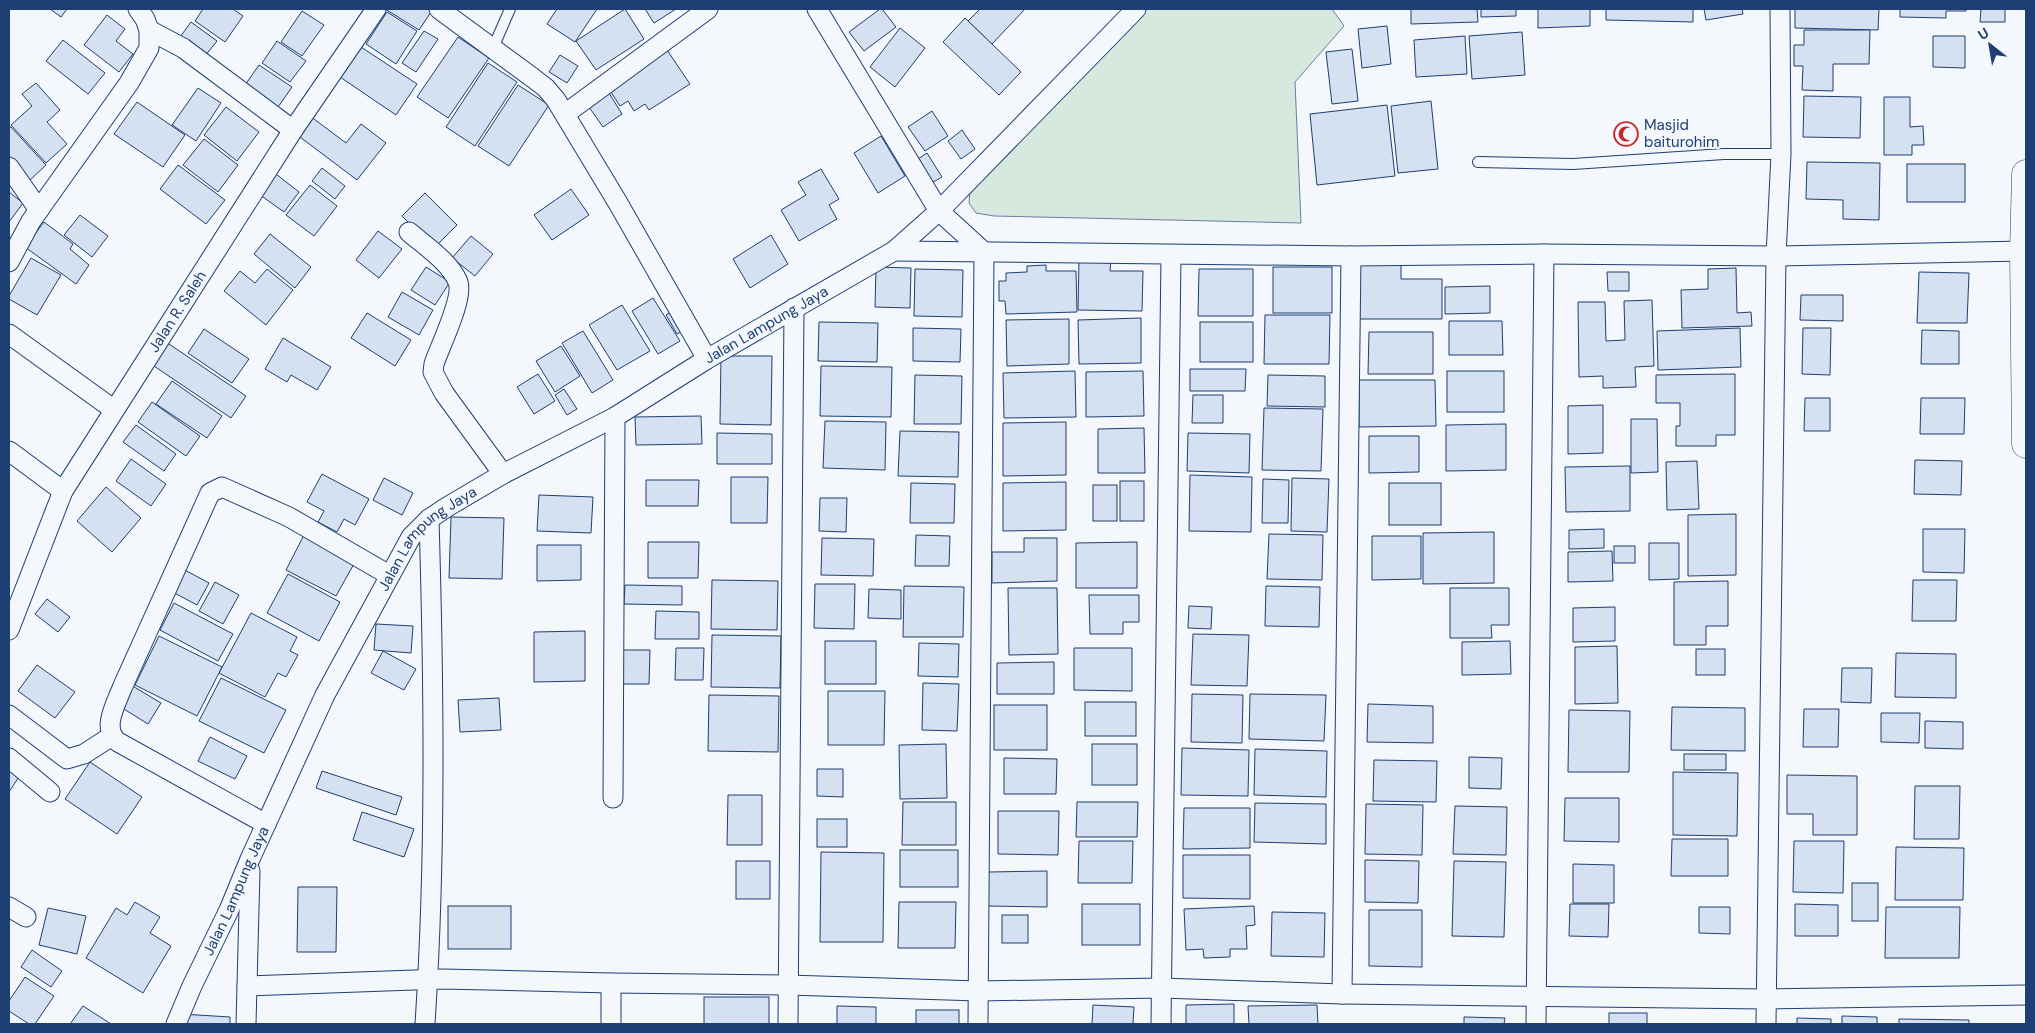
<svg xmlns="http://www.w3.org/2000/svg" width="2035" height="1033" font-family="'DM Sans',sans-serif">
<rect width="100%" height="100%" fill="#f4f7fb"/>
<polygon fill="#d7e8df" stroke="#687fa3" points="1143,9 1332,9 1344,26 1295,82 1301,223 994,216 976,213 969,203 970,189"/>
<g fill="#d5e0f0" stroke="#1d3f73">
<polygon points="50,9 67,9 61,17"/>
<polygon points="203,9 233,9 243,16 225,42 195,21"/>
<polygon points="385,9 433,9 419,30"/>
<polygon points="557,9 597,9 575,42 547,24"/>
<polygon points="625,9 644,39 596,70 576,41"/>
<polygon points="645,9 676,9 654,23"/>
<polygon points="880,9 882,9 896,27 864,51 849,32"/>
<polygon points="980,9 1025,9 992,44 968,21"/>
<polygon points="1411,9 1477,9 1478,22 1411,24"/>
<polygon points="1481,9 1516,9 1516,16 1481,17"/>
<polygon points="1538,9 1590,9 1590,26 1538,28"/>
<polygon points="1606,9 1693,9 1693,22 1606,20"/>
<polygon points="1704,9 1742,9 1743,14 1706,20"/>
<polygon points="1795,9 1879,9 1878,30 1795,28"/>
<polygon points="1900,9 1966,9 1966,11 1946,11 1946,18 1900,17"/>
<polygon points="1981,9 2005,9 2005,22 1980,22"/>
<polygon points="302,11 324,25 302,56 281,42"/>
<polygon points="387,12 417,31 396,64 366,44"/>
<polygon points="107,15 125,29 116,41 133,54 119,72 84,45"/>
<polygon points="965,18 1021,72 999,95 943,42"/>
<polygon points="191,22 217,41 205,56 180,37"/>
<polygon points="1387,26 1391,64 1362,68 1358,29"/>
<polygon points="900,28 925,48 895,87 870,67"/>
<polygon points="1804,30 1870,30 1869,64 1833,64 1833,91 1802,90 1803,66 1794,66 1794,45 1804,45"/>
<polygon points="424,31 438,39 416,72 402,63"/>
<polygon points="1522,32 1525,75 1472,79 1469,36"/>
<polygon points="1465,36 1467,74 1416,77 1414,40"/>
<polygon points="1933,36 1965,36 1965,68 1933,67"/>
<polygon points="458,37 489,58 448,118 417,97"/>
<polygon points="63,40 105,73 88,94 46,61"/>
<polygon points="277,41 306,61 290,82 262,63"/>
<polygon points="361,47 417,84 396,115 340,77"/>
<polygon points="1352,49 1358,101 1332,104 1326,52"/>
<polygon points="667,50 690,84 649,110 645,104 634,111 628,101 620,106 609,89"/>
<polygon points="560,55 578,66 567,83 549,72"/>
<polygon points="488,63 517,82 475,146 446,127"/>
<polygon points="259,65 292,87 276,110 243,88"/>
<polygon points="36,83 60,110 47,122 67,144 46,163 11,125 32,106 22,94"/>
<polygon points="518,85 549,105 509,166 478,146"/>
<polygon points="198,88 221,103 196,141 172,125"/>
<polygon points="609,93 622,114 603,127 589,107"/>
<polygon points="1804,96 1861,97 1860,138 1803,137"/>
<polygon points="1884,97 1910,97 1910,127 1923,126 1924,145 1912,145 1912,155 1884,155"/>
<polygon points="1431,101 1438,169 1398,173 1391,106"/>
<polygon points="137,102 185,135 163,167 114,134"/>
<polygon points="1387,105 1395,176 1317,185 1310,114"/>
<polygon points="226,107 259,132 237,161 204,135"/>
<polygon points="932,111 948,136 925,151 908,127"/>
<polygon points="310,116 346,143 361,124 386,143 357,180 296,134"/>
<polygon points="11,127 46,165 30,180 9,156 9,128"/>
<polygon points="962,130 975,149 961,159 948,141"/>
<polygon points="881,136 905,176 878,193 854,153"/>
<polygon points="204,139 238,165 218,192 183,165"/>
<polygon points="927,153 942,177 930,184 915,161"/>
<polygon points="1807,162 1880,163 1879,220 1843,219 1843,200 1806,199"/>
<rect x="1907" y="164" width="58" height="38"/>
<polygon points="178,165 225,200 206,224 160,189"/>
<polygon points="322,168 345,186 335,199 312,181"/>
<polygon points="821,169 839,199 829,205 837,219 799,241 781,210 806,195 798,182"/>
<polygon points="272,171 299,192 284,212 256,192"/>
<polygon points="310,185 337,206 314,236 286,215"/>
<polygon points="571,189 589,215 552,240 534,215"/>
<polygon points="9,192 23,203 9,222"/>
<polygon points="425,193 457,225 434,248 402,216"/>
<polygon points="80,215 108,236 92,257 64,235"/>
<polygon points="44,222 73,244 70,249 89,265 76,284 25,247"/>
<polygon points="378,231 402,249 379,278 356,260"/>
<polygon points="270,234 311,267 295,288 254,254"/>
<polygon points="771,235 788,264 750,288 733,259"/>
<polygon points="471,236 493,254 475,276 452,258"/>
<polygon points="31,258 61,275 37,315 9,299 9,296"/>
<polygon points="1079,259 1111,259 1110,271 1143,271 1142,311 1078,310"/>
<polygon points="1046,265 1046,271 1076,271 1077,312 1006,314 1005,301 999,301 999,281 1006,281 1006,273 1027,272 1027,266"/>
<polygon points="1360,265 1401,265 1401,279 1442,279 1442,319 1359,319"/>
<polygon points="426,267 450,282 435,305 411,290"/>
<polygon points="876,267 911,268 910,308 875,307"/>
<rect x="1273" y="267" width="59" height="46"/>
<polygon points="1736,268 1737,313 1751,312 1752,326 1682,328 1681,290 1708,289 1708,269"/>
<polygon points="267,269 293,290 266,325 224,291 240,271 255,283"/>
<polygon points="915,269 963,270 962,317 914,316"/>
<polygon points="1199,269 1253,269 1253,316 1198,316"/>
<polygon points="1607,272 1629,272 1629,291 1608,291"/>
<polygon points="1919,272 1969,273 1967,323 1917,323"/>
<polygon points="1490,286 1490,313 1445,314 1445,287"/>
<polygon points="402,292 433,310 419,335 388,317"/>
<polygon points="1801,295 1843,295 1843,321 1800,320"/>
<polygon points="653,298 680,341 658,354 632,311"/>
<polygon points="1652,300 1654,366 1635,367 1636,387 1603,388 1603,376 1579,377 1578,302 1605,302 1606,341 1625,340 1624,301"/>
<polygon points="622,305 650,351 617,370 589,325"/>
<polygon points="673,311 684,330 677,334 666,315"/>
<polygon points="367,313 411,340 395,366 351,338"/>
<polygon points="1265,315 1330,315 1329,364 1264,364"/>
<polygon points="1141,318 1141,363 1079,364 1078,320"/>
<polygon points="1069,319 1069,364 1007,366 1006,320"/>
<polygon points="1449,321 1502,321 1503,355 1449,355"/>
<polygon points="819,322 878,323 877,362 818,361"/>
<rect x="1200" y="322" width="53" height="40"/>
<polygon points="913,328 961,329 960,362 913,361"/>
<polygon points="1740,328 1741,367 1658,370 1657,331"/>
<polygon points="1803,328 1831,328 1830,375 1802,374"/>
<polygon points="204,329 249,359 232,383 188,353"/>
<polygon points="1922,330 1959,331 1959,364 1921,364"/>
<polygon points="583,331 613,380 592,393 562,343"/>
<polygon points="1369,332 1433,332 1433,374 1368,374"/>
<polygon points="283,338 331,367 317,390 291,375 287,382 265,369"/>
<polygon points="166,342 246,396 231,418 151,364"/>
<polygon points="561,346 580,376 555,392 536,361"/>
<polygon points="721,356 772,356 771,425 720,424"/>
<polygon points="821,366 892,367 891,417 820,416"/>
<polygon points="1190,369 1246,369 1245,391 1190,391"/>
<polygon points="1075,371 1076,417 1004,418 1003,373"/>
<polygon points="1143,371 1144,416 1086,417 1086,372"/>
<rect x="1447" y="371" width="57" height="41"/>
<polygon points="538,374 555,401 534,414 517,387"/>
<polygon points="1735,374 1735,435 1716,435 1716,446 1676,446 1676,426 1680,426 1680,403 1656,403 1656,375"/>
<polygon points="915,375 962,376 961,424 914,424"/>
<polygon points="1268,375 1325,376 1325,407 1267,406"/>
<polygon points="1359,380 1435,380 1436,426 1359,427"/>
<polygon points="172,381 222,416 207,438 156,404"/>
<polygon points="564,389 577,409 567,415 555,395"/>
<polygon points="1193,395 1223,395 1223,423 1192,423"/>
<polygon points="1805,398 1830,398 1830,431 1804,431"/>
<polygon points="1921,398 1965,398 1964,434 1920,434"/>
<polygon points="152,402 200,436 186,456 138,422"/>
<polygon points="1603,405 1603,453 1568,454 1568,406"/>
<polygon points="1264,408 1323,409 1321,471 1262,470"/>
<polygon points="701,416 702,444 636,445 635,417"/>
<polygon points="1631,419 1657,419 1658,472 1631,473"/>
<polygon points="825,421 886,422 885,470 823,468"/>
<polygon points="1066,422 1066,475 1003,476 1003,423"/>
<polygon points="1506,424 1506,470 1446,471 1446,425"/>
<polygon points="136,425 176,454 164,471 123,442"/>
<polygon points="1144,428 1145,473 1098,473 1098,429"/>
<polygon points="900,431 959,432 958,477 898,476"/>
<polygon points="717,433 772,434 772,464 717,464"/>
<polygon points="1188,433 1250,434 1249,473 1187,471"/>
<polygon points="1369,436 1419,436 1419,472 1369,473"/>
<polygon points="131,459 166,484 151,506 116,481"/>
<polygon points="1915,460 1962,461 1961,495 1914,494"/>
<polygon points="1697,461 1699,509 1667,510 1666,462"/>
<polygon points="1630,466 1630,511 1566,512 1565,467"/>
<polygon points="322,474 369,499 355,525 344,519 337,532 318,522 324,511 307,502"/>
<polygon points="1190,475 1252,477 1251,532 1189,531"/>
<polygon points="731,477 768,477 767,523 731,523"/>
<polygon points="384,478 413,493 402,515 373,500"/>
<polygon points="1292,478 1329,479 1327,532 1291,531"/>
<polygon points="1263,479 1289,480 1288,523 1262,523"/>
<polygon points="646,480 699,480 698,506 646,506"/>
<rect x="1120" y="481" width="24" height="40"/>
<polygon points="1066,482 1066,530 1003,531 1003,483"/>
<polygon points="911,483 955,484 954,523 910,523"/>
<rect x="1389" y="483" width="52" height="42"/>
<rect x="1093" y="485" width="24" height="36"/>
<polygon points="106,487 141,518 112,552 77,521"/>
<polygon points="539,495 593,497 591,533 537,531"/>
<polygon points="820,498 847,498 846,532 819,531"/>
<polygon points="1736,514 1736,575 1688,576 1688,515"/>
<polygon points="451,517 504,518 502,579 449,578"/>
<polygon points="1604,529 1604,548 1569,549 1569,530"/>
<polygon points="1923,529 1965,529 1964,573 1923,572"/>
<polygon points="1494,532 1494,583 1423,584 1423,533"/>
<polygon points="1269,534 1323,535 1322,580 1267,579"/>
<polygon points="304,535 355,562 336,596 286,570"/>
<polygon points="916,535 950,536 949,566 915,566"/>
<polygon points="1372,536 1421,536 1421,579 1372,580"/>
<polygon points="822,538 874,539 873,576 821,575"/>
<polygon points="1024,538 1057,538 1057,581 992,583 992,552 1024,552"/>
<polygon points="648,542 699,542 698,578 648,578"/>
<polygon points="1137,542 1137,588 1076,588 1076,543"/>
<polygon points="1649,543 1679,543 1679,579 1649,580"/>
<polygon points="537,545 581,545 581,580 537,581"/>
<rect x="1614" y="546" width="21" height="17"/>
<polygon points="1612,551 1613,581 1568,582 1568,552"/>
<polygon points="181,568 209,583 197,605 169,590"/>
<polygon points="288,574 340,602 319,641 267,613"/>
<polygon points="712,580 778,581 777,630 711,629"/>
<polygon points="1913,580 1957,580 1956,621 1912,621"/>
<polygon points="1728,581 1728,626 1706,626 1706,645 1674,645 1674,582"/>
<polygon points="215,582 239,595 223,624 199,611"/>
<polygon points="815,584 855,584 854,629 814,628"/>
<polygon points="625,585 682,586 682,605 624,604"/>
<polygon points="904,586 964,587 963,637 903,637"/>
<polygon points="1266,586 1320,587 1319,627 1265,626"/>
<polygon points="1008,588 1057,588 1058,654 1009,655"/>
<polygon points="1450,588 1509,588 1509,625 1491,625 1492,638 1450,638"/>
<polygon points="869,589 901,590 901,619 868,618"/>
<polygon points="1089,595 1139,595 1139,622 1123,622 1123,634 1090,634"/>
<polygon points="47,599 70,617 58,632 35,614"/>
<polygon points="174,603 233,634 218,661 160,630"/>
<polygon points="1189,606 1212,607 1211,629 1188,628"/>
<polygon points="1615,607 1615,641 1573,642 1573,608"/>
<polygon points="656,611 699,612 699,639 655,639"/>
<polygon points="251,613 297,637 290,651 298,655 286,677 278,673 265,697 219,673"/>
<polygon points="376,624 413,626 411,653 374,650"/>
<polygon points="585,631 585,681 534,682 534,632"/>
<polygon points="1193,634 1249,635 1247,686 1191,685"/>
<polygon points="712,635 781,636 780,688 711,687"/>
<polygon points="159,636 222,667 197,716 135,685"/>
<rect x="825" y="641" width="51" height="43"/>
<polygon points="1510,641 1511,674 1462,675 1462,642"/>
<polygon points="919,643 959,644 958,677 918,676"/>
<polygon points="1617,646 1618,703 1575,704 1575,647"/>
<polygon points="676,648 704,648 703,680 675,680"/>
<polygon points="1074,648 1132,648 1132,691 1074,690"/>
<rect x="1696" y="649" width="29" height="26"/>
<polygon points="623,650 650,650 649,684 622,684"/>
<polygon points="383,651 416,669 404,690 371,673"/>
<polygon points="1896,653 1956,654 1956,698 1895,697"/>
<polygon points="1054,662 1054,694 997,694 997,663"/>
<polygon points="37,665 75,692 55,718 18,691"/>
<polygon points="1842,668 1872,668 1871,703 1841,702"/>
<polygon points="221,678 286,710 264,753 199,721"/>
<polygon points="923,683 959,684 957,731 922,730"/>
<polygon points="131,685 161,703 148,724 119,706"/>
<polygon points="828,691 885,691 884,745 828,745"/>
<polygon points="1192,694 1243,695 1242,743 1191,742"/>
<polygon points="1250,694 1326,695 1324,741 1249,739"/>
<polygon points="709,695 779,696 778,752 708,751"/>
<polygon points="499,698 501,730 460,732 458,700"/>
<rect x="1085" y="702" width="51" height="34"/>
<polygon points="1368,704 1433,706 1433,743 1367,742"/>
<rect x="994" y="705" width="53" height="45"/>
<polygon points="1672,707 1745,708 1745,751 1671,750"/>
<polygon points="1804,709 1839,709 1838,747 1803,747"/>
<polygon points="1569,710 1630,711 1629,772 1568,772"/>
<polygon points="1881,713 1920,713 1919,743 1881,742"/>
<polygon points="1925,721 1963,722 1963,749 1925,748"/>
<polygon points="210,737 247,756 235,779 198,761"/>
<polygon points="946,744 947,798 900,799 899,745"/>
<rect x="1092" y="744" width="45" height="41"/>
<polygon points="1182,748 1249,750 1248,796 1181,795"/>
<polygon points="1255,749 1327,751 1326,797 1254,795"/>
<rect x="1684" y="754" width="42" height="16"/>
<polygon points="1469,757 1502,758 1501,789 1469,788"/>
<polygon points="1004,758 1057,759 1056,794 1004,794"/>
<polygon points="1374,760 1437,761 1436,802 1373,801"/>
<polygon points="90,762 142,797 117,834 65,799"/>
<polygon points="9,763 22,772 9,792"/>
<polygon points="817,769 843,769 843,797 817,796"/>
<polygon points="322,771 402,797 396,815 316,788"/>
<polygon points="1673,772 1738,773 1737,836 1673,835"/>
<polygon points="1787,775 1857,776 1857,835 1813,835 1813,814 1787,814"/>
<polygon points="1915,786 1960,786 1959,839 1914,839"/>
<polygon points="728,795 762,795 762,845 727,845"/>
<polygon points="1565,798 1619,798 1619,842 1564,841"/>
<polygon points="903,802 956,802 956,845 902,845"/>
<polygon points="1077,802 1138,802 1137,837 1076,837"/>
<polygon points="1255,803 1326,804 1326,844 1254,842"/>
<polygon points="1366,804 1423,805 1422,855 1365,854"/>
<polygon points="1455,806 1507,807 1506,855 1453,854"/>
<polygon points="1184,808 1250,808 1250,848 1183,849"/>
<polygon points="998,811 1059,811 1058,855 998,854"/>
<polygon points="362,812 414,829 404,857 353,840"/>
<rect x="817" y="819" width="30" height="28"/>
<polygon points="1672,839 1728,839 1728,876 1671,876"/>
<polygon points="1079,841 1133,841 1132,883 1078,883"/>
<polygon points="1794,841 1844,841 1843,893 1793,892"/>
<polygon points="1896,847 1964,848 1963,900 1895,900"/>
<rect x="900" y="850" width="58" height="37"/>
<polygon points="821,852 884,853 883,942 820,942"/>
<polygon points="1183,855 1250,855 1250,899 1183,898"/>
<polygon points="1365,860 1419,861 1418,903 1365,902"/>
<rect x="736" y="861" width="34" height="38"/>
<polygon points="1454,861 1506,862 1504,937 1452,936"/>
<polygon points="1573,864 1614,865 1614,903 1573,903"/>
<polygon points="1047,871 1047,907 988,906 988,872"/>
<rect x="1852" y="883" width="26" height="38"/>
<polygon points="298,887 337,887 336,952 297,952"/>
<polygon points="135,902 160,917 150,933 171,946 143,993 86,958 116,908 127,915"/>
<polygon points="899,902 956,902 955,948 898,948"/>
<rect x="1082" y="904" width="58" height="41"/>
<polygon points="1570,904 1609,904 1608,937 1569,936"/>
<polygon points="1795,904 1838,905 1838,936 1795,936"/>
<rect x="448" y="906" width="63" height="43"/>
<polygon points="1254,906 1255,925 1246,926 1247,949 1230,949 1230,957 1204,958 1203,949 1186,950 1184,909"/>
<polygon points="1699,907 1730,907 1730,934 1699,933"/>
<polygon points="1886,907 1960,907 1959,958 1885,958"/>
<polygon points="48,908 86,916 77,954 39,945"/>
<polygon points="1369,910 1422,910 1422,967 1369,966"/>
<polygon points="1272,912 1325,913 1324,957 1271,956"/>
<rect x="1002" y="915" width="26" height="28"/>
<polygon points="32,950 62,971 51,987 21,967"/>
<polygon points="25,977 54,996 35,1024 29,1024 9,1011 9,1001"/>
<rect x="704" y="997" width="65" height="27"/>
<polygon points="1234,1004 1234,1024 1186,1024 1186,1005"/>
<polygon points="1093,1005 1134,1007 1133,1024 1092,1024"/>
<polygon points="1317,1005 1318,1024 1249,1024 1248,1006"/>
<polygon points="83,1006 111,1024 70,1024"/>
<polygon points="837,1006 876,1007 876,1024 837,1024"/>
<rect x="916" y="1010" width="43" height="14"/>
<rect x="1609" y="1013" width="38" height="11"/>
<polygon points="181,1014 230,1017 230,1024 180,1024"/>
<polygon points="1842,1016 1877,1017 1877,1024 1842,1024"/>
<polygon points="1464,1017 1505,1018 1504,1024 1464,1024"/>
<polygon points="1797,1018 1831,1019 1831,1024 1797,1024"/>
<polygon points="1899,1019 1969,1020 1969,1024 1899,1024"/>
</g>
<g fill="none" stroke-linecap="round" stroke-linejoin="round">
<g stroke="#1d3f73" stroke-width="12">
<g id="service">
<polyline points="493,48 510,9"/>
<polyline points="1478,162 1573,164 1724,154 1781,154"/>
</g>
</g>
<g stroke="#1d3f73" stroke-width="21">
<g id="minor">
<polyline points="439,9 533,78 546,88 556,100 618,203 707,359"/>
<polyline points="817,9 939,211 984,252 978,1024"/>
<polyline points="149,30 183,48 293,130"/>
<polyline points="565,114 708,9"/>
<polyline points="9,167 39,210"/>
<path d="M 409,232 C 425,246 450,262 458,282 C 464,298 440,346 434,364 L 433,372 L 444,393 L 503,474"/>
<polyline points="894,251 1351,256 1544,254 1776,256 2024,251"/>
<polyline points="9,262 31,221 129,83 149,48 149,30 145,19 138,9"/>
<polyline points="9,334 113,409"/>
<polyline points="9,451 63,491"/>
<path id="s1" d="M 9,630 L 63,491 L 293,130 L 376,9"/>
<polyline points="9,715 67,759 84,754 112,736"/>
<polyline points="9,758 50,792"/>
<polyline points="613,798 615,417"/>
<path d="M 266,824 L 118,742 C 101,729 116,704 122,688 L 210,493 L 222,487 L 289,517 L 389,575"/>
<polyline points="9,907 26,917"/>
<polyline points="611,983 611,1024"/>
<polyline points="247,986 442,979 611,983 788,985 979,991 1161,988 1342,994 1766,999 2026,995"/>
<polyline points="1342,994 1351,256"/>
<path id="s2" d="M 176,1024 L 192,986 L 229,910 L 250,859 L 325,695 L 411,537 L 429,519 L 447,507 L 503,474 L 615,417 L 707,359 L 894,251 L 939,211 L 1136,9"/>
<polyline points="246,1024 250,871"/>
<path d="M 425,1024 C 436,856 434,687 429,519"/>
<polyline points="788,1024 794,308"/>
<polyline points="1161,1024 1171,256"/>
<polyline points="1536,1024 1544,254"/>
<polyline points="1766,1024 1776,256 1781,154 1780,9"/>
</g>
</g>
<g stroke="#1d3f73" stroke-width="29">
<polyline id="primary" points="2026,174 2024,251 2026,444"/>
</g>
<use href="#service" stroke="#f4f7fb" stroke-width="10"/>
<use href="#minor" stroke="#f4f7fb" stroke-width="19"/>
<use href="#primary" stroke="#f4f7fb" stroke-width="28"/>
</g>
<defs>
<g id="mosque-ring" transform="scale(1.25)"><circle r="9.5" fill="#f4f7fb" stroke="#c62828" stroke-width="1.5"/><path d="M3.5-4.9A6 6 0 1 0 3.5 4.9A5 5 0 1 1 3.5-4.9Z" fill="#c62828"/></g>
</defs>
<g fill-rule="evenodd">
<use href="#mosque-ring" x="1626" y="134"/>
</g>
<g text-anchor="middle" dominant-baseline="central" stroke-width="4" stroke-linejoin="round" paint-order="stroke">
<g font-size="15" fill="#1d3f73" stroke="#f4f7fb" text-anchor="start">
<text x="1644" y="125">Masjid<tspan x="1644" dy="17">baiturohim</tspan></text>
</g>
<g font-size="15" fill="#1d3f73" stroke="#f4f7fb">
<text stroke="none"><textPath href="#s1" startOffset="362">Jalan R. Saleh</textPath></text>
<text stroke="none"><textPath href="#s2" startOffset="956">Jalan Lampung Jaya</textPath></text>
<text stroke="none"><textPath href="#s2" startOffset="551">Jalan Lampung Jaya</textPath></text>
<text stroke="none"><textPath href="#s2" startOffset="146">Jalan Lampung Jaya</textPath></text>
</g>
</g>
<rect width="2035" height="1033" fill="none" stroke="#1d3f73" stroke-width="20"/>
<g transform="translate(1990 45) rotate(329)" stroke="#f4f7fb" stroke-width="4" paint-order="stroke">
<path d="M0-4L9 19L0 12L-9 19Z" fill="#1d3f73"/>
<text y="-8" font-size="14" font-weight="bold" text-anchor="middle" fill="#1d3f73">U</text>
</g>
</svg>
